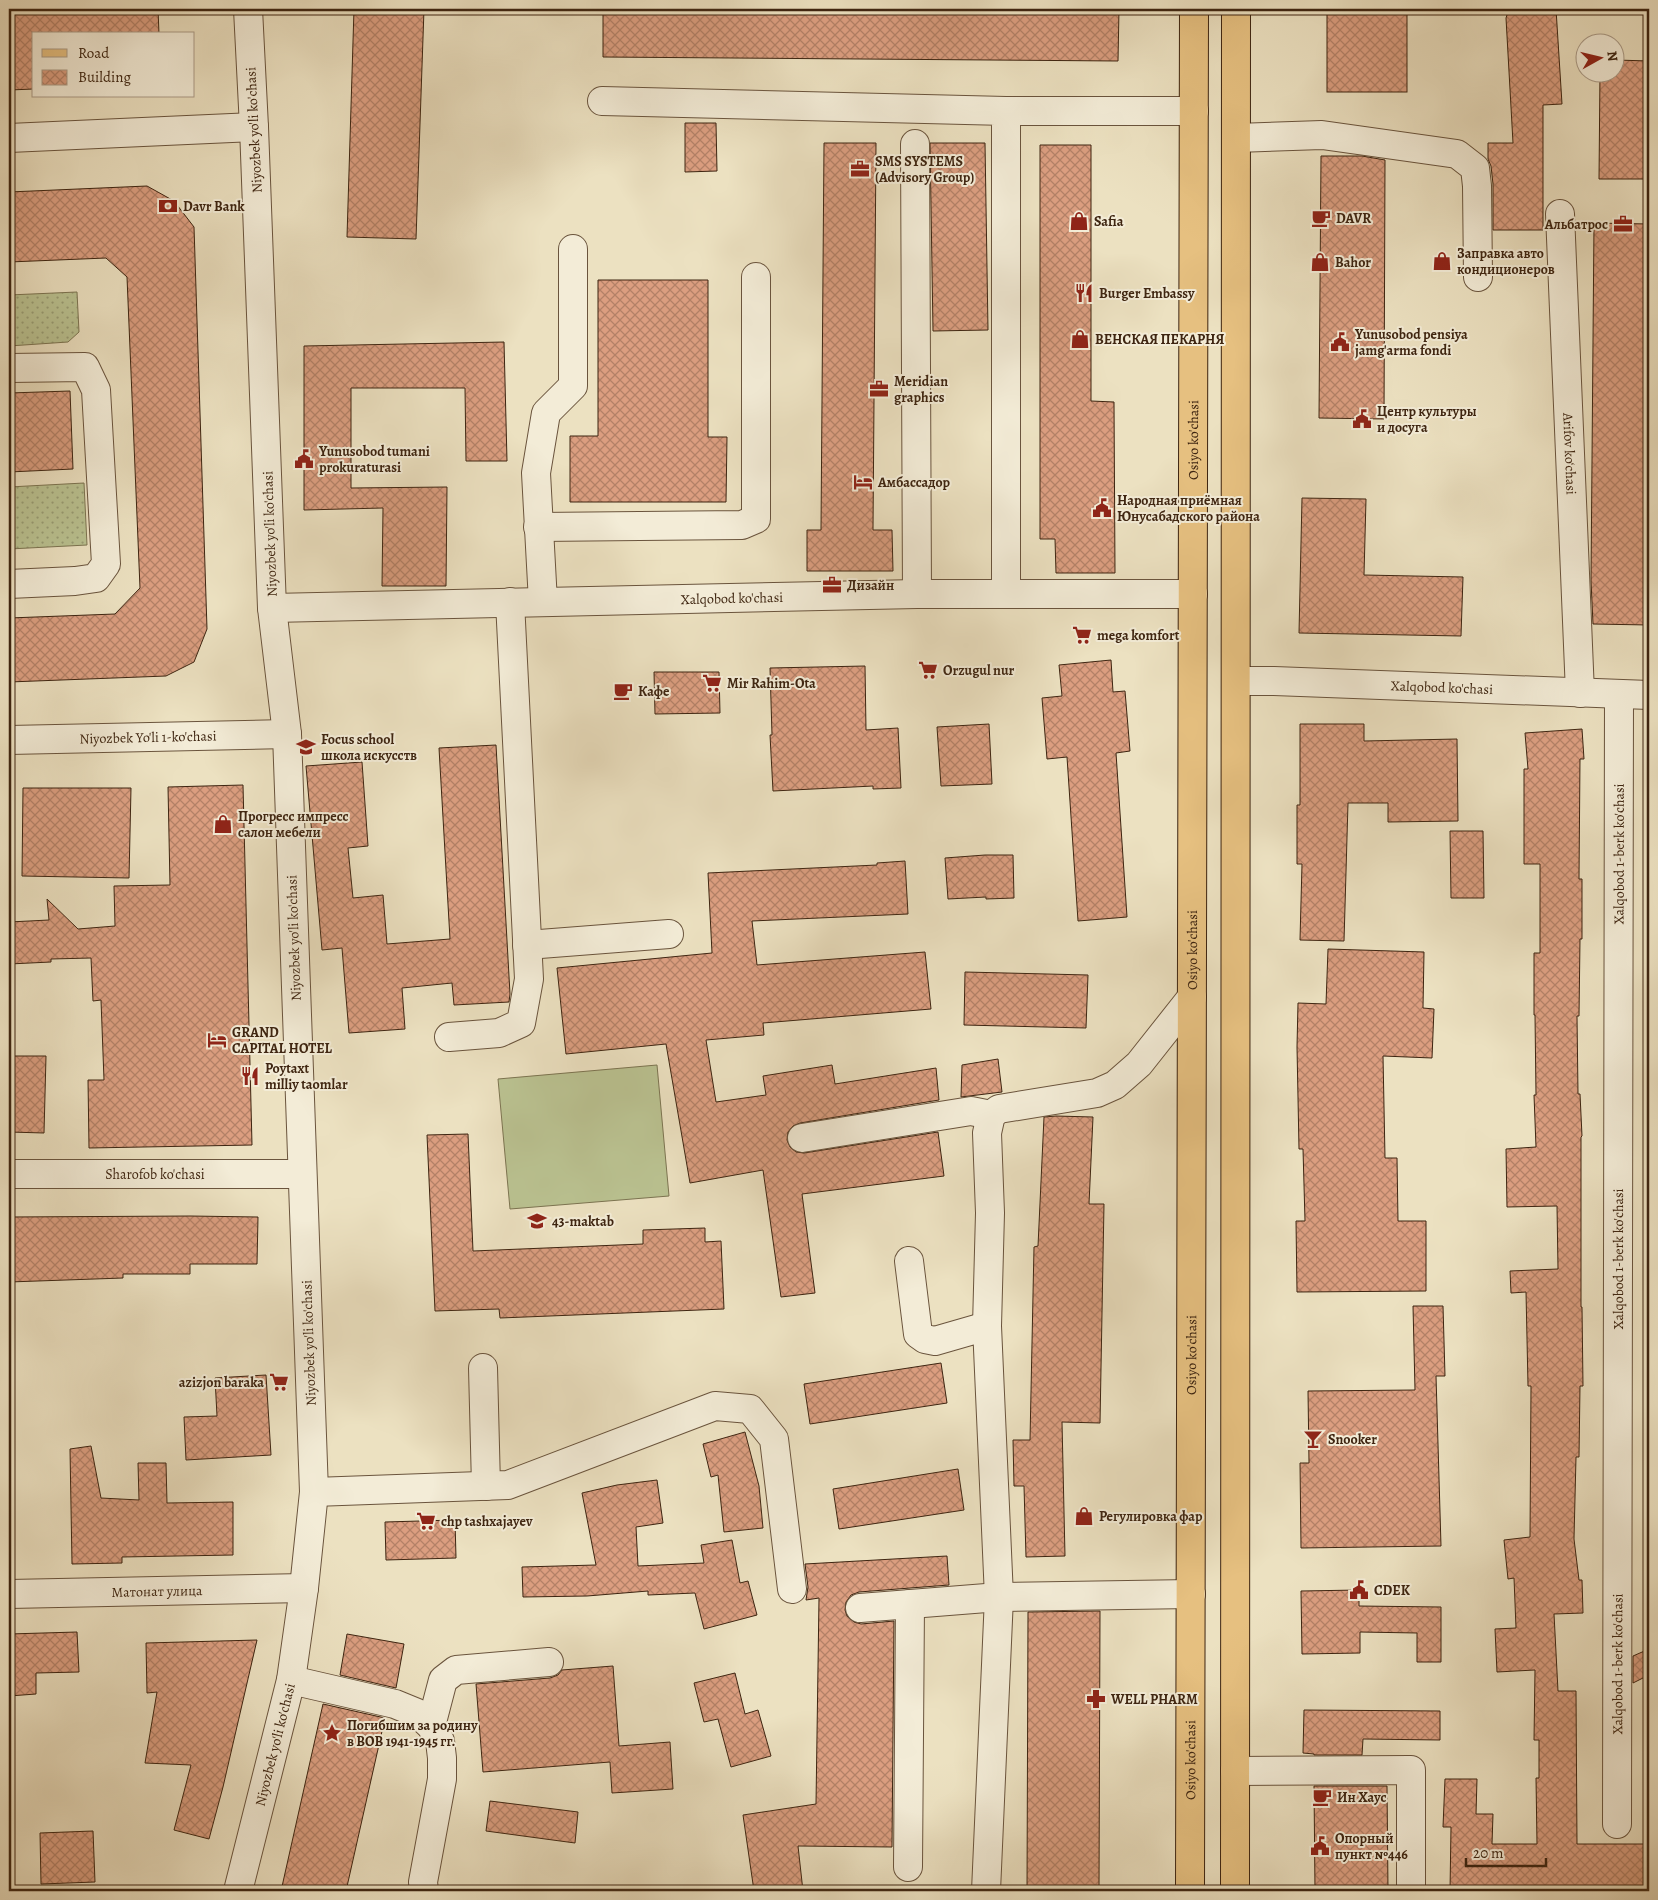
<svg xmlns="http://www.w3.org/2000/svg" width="1658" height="1900" font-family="Alegreya,serif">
<defs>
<pattern id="grass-dots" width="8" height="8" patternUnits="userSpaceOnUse" patternTransform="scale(1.25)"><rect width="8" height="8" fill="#bac291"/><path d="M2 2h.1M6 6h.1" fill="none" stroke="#999d75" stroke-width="1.8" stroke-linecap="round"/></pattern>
<pattern id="building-cross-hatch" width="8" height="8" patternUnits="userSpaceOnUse" patternTransform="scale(1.25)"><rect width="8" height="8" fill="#db9e80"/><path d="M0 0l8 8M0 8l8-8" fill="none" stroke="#b38167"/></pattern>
</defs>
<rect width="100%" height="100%" fill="#ece1c1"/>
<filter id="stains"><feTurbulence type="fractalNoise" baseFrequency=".004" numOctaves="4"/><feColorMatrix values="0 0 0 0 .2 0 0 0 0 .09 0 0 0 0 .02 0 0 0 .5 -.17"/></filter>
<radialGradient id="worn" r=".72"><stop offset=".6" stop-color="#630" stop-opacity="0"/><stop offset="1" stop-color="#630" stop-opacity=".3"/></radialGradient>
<g fill="url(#grass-dots)" stroke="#7c7451">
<polygon points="77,292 79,332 68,342 9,346 9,295"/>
<polygon points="84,483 87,545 9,549 9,487"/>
</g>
<polygon fill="#bac291" stroke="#7c7451" points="657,1065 669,1196 510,1209 498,1079"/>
<g fill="url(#building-cross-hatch)" stroke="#3e2511">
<polygon points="84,9 158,9 159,34 34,34 34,89 9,90 9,15"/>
<polygon points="354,9 424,9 416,239 347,237"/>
<polygon points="603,9 1119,9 1118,61 603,57"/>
<rect x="1327" y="9" width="80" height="83"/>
<polygon points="1509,9 1556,9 1562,104 1543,105 1543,230 1493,230 1493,184 1491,166 1488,159 1488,143 1513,143 1506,18"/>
<polygon points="1616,60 1649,61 1649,179 1599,179 1600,72 1616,72"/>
<polygon points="685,123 716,123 717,171 685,172"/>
<polygon points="824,143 876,143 873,530 892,530 893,571 807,571 807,530 821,530"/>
<polygon points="930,143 985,143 988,330 933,331"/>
<polygon points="1040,145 1091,145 1091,401 1114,402 1115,573 1056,573 1055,539 1040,539"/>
<polygon points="1321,156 1362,156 1385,160 1384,419 1319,418"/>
<polygon points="147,186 174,201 194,227 207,629 194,662 166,676 9,682 9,618 115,614 140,588 127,277 106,258 9,262 9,192"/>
<polygon points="1594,223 1649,224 1649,625 1593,624 1591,581"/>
<polygon points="598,280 708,280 708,437 727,437 726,502 570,502 570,436 598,436"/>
<polygon points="504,342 507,461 466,461 465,388 351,388 351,488 447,487 446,586 382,586 383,508 304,510 304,346"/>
<polygon points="70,391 73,469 9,472 9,393"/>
<polygon points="1302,498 1366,499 1364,575 1463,577 1461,636 1299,633"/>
<polygon points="1111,660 1113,692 1125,691 1130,751 1116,753 1127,917 1078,921 1067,757 1047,759 1042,698 1062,696 1059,665"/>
<polygon points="865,666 866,730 898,728 901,788 873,789 873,786 773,791 770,735 772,735 770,668"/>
<polygon points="654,672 719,672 720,713 655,714"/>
<polygon points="989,724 992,784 941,786 937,727"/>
<polygon points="1300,724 1364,724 1364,741 1457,739 1458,821 1388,822 1388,803 1348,803 1344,941 1300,940 1302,864 1297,864 1297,805 1300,805"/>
<polygon points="1582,729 1584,759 1580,759 1579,879 1582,879 1582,939 1580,939 1579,1016 1577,1016 1578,1094 1580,1094 1582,1136 1581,1137 1581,1307 1582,1307 1583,1386 1580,1386 1579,1457 1576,1457 1574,1539 1579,1580 1582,1580 1583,1613 1554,1614 1558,1691 1576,1691 1577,1844 1649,1844 1649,1891 1450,1891 1451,1827 1443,1827 1445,1779 1477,1779 1476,1814 1493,1814 1492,1844 1537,1844 1536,1778 1539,1778 1539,1740 1534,1740 1535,1670 1497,1672 1495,1629 1516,1628 1514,1578 1508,1579 1504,1540 1530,1537 1531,1386 1528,1386 1526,1292 1511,1293 1510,1271 1558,1269 1557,1206 1507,1207 1506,1149 1536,1147 1534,1095 1536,1095 1535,1015 1534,1015 1534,953 1540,953 1540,864 1524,864 1524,769 1528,769 1525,733"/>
<polygon points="496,745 510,994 509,1002 454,1005 452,983 402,988 405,1029 349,1033 342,948 322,950 306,766 362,762 368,846 348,848 353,898 383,895 387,944 450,939 439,748"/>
<polygon points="243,785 252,1145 89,1148 88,1080 104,1080 101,1000 93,1001 91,958 51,959 51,962 9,964 9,922 49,920 47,899 78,929 115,926 114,886 170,885 168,787"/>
<polygon points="23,788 131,788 129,878 22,876"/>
<polygon points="1450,831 1483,831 1484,898 1451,898"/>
<polygon points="985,855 1013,855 1014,898 986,899 986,897 948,899 945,858"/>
<polygon points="905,861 908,914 752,921 757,965 925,952 931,1009 763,1023 764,1035 706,1040 716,1102 766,1095 763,1076 832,1065 835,1084 936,1068 939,1100 800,1123 793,1126 788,1132 787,1140 790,1147 796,1152 804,1153 938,1132 944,1176 802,1194 815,1293 781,1297 763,1170 690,1183 666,1044 566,1054 557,968 712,953 708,873 877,865 877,863"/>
<polygon points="1328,949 1424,952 1423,1008 1434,1009 1432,1058 1383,1056 1385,1158 1397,1158 1398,1221 1426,1221 1426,1291 1297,1292 1296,1221 1305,1221 1303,1149 1299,1149 1297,1047 1298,1003 1326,1004"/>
<polygon points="965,972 1088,975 1086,1028 964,1025"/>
<polygon points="9,1056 46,1056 44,1133 9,1132"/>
<polygon points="998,1059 1002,1092 961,1097 962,1065"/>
<polygon points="1056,1116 1093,1117 1089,1204 1104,1204 1100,1423 1062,1422 1065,1556 1026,1557 1024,1486 1014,1486 1013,1440 1030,1440 1034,1247 1038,1246 1044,1117"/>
<polygon points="468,1134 473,1251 643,1244 643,1230 705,1228 705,1242 721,1241 724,1309 500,1318 499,1309 435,1311 427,1135"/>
<polygon points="190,1216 258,1217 257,1264 190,1264 190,1274 123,1274 123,1278 9,1282 9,1217"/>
<polygon points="1413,1306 1443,1306 1445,1376 1436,1376 1441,1546 1301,1548 1300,1463 1309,1463 1308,1391 1415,1390"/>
<polygon points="941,1363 947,1403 810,1424 804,1384"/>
<polygon points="266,1375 271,1455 186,1460 184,1417 217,1416 215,1378"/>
<polygon points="745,1432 759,1486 763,1528 724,1532 718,1475 711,1477 703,1444"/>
<polygon points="91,1446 101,1498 139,1500 138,1463 166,1463 167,1503 233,1502 233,1555 122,1557 122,1563 72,1564 70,1449"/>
<polygon points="958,1469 964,1510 839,1529 833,1489"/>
<polygon points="657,1480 663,1523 636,1527 638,1566 704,1563 701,1545 732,1540 740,1583 748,1581 757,1615 704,1629 695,1593 648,1595 648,1591 587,1596 523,1597 522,1567 596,1565 582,1493 617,1485"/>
<polygon points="455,1520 456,1558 386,1560 385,1522"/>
<polygon points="947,1556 949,1585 859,1592 851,1595 846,1602 845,1610 847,1616 854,1622 861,1624 894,1621 892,1847 798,1846 803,1891 754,1891 743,1815 816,1804 819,1598 806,1600 808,1587 805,1564"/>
<polygon points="1359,1590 1359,1606 1441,1607 1441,1662 1417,1662 1417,1633 1360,1632 1360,1653 1302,1654 1301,1591"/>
<polygon points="1100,1611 1099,1891 1027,1891 1028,1612"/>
<polygon points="77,1632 79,1672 36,1673 36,1694 9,1696 9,1634"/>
<polygon points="347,1634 404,1644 396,1688 340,1675"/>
<polygon points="257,1640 223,1787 209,1839 174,1830 191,1765 145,1763 157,1692 147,1693 146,1643"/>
<polygon points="1649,1649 1649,1675 1633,1683 1633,1656"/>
<polygon points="613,1666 619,1746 670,1742 673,1789 612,1793 610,1762 483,1772 476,1684 550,1678 558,1675 562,1670"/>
<polygon points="735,1673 745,1714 758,1710 771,1756 731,1767 718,1719 704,1722 694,1683"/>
<polygon points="323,1704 385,1718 346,1891 281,1891"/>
<polygon points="1304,1710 1440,1711 1440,1740 1363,1739 1362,1755 1314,1755 1314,1754 1303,1753"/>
<polygon points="1314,1786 1387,1786 1388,1891 1315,1891"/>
<polygon points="490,1801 578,1812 575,1843 486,1831"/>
<polygon points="93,1831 95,1882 41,1884 40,1833"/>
</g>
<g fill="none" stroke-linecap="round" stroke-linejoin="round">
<g stroke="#6a543d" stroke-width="30">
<g id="minor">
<polyline points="602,101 1006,111 1006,593"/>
<polyline points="1006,111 1194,111"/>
<polyline points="9,138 254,127"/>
<polyline points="1236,138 1322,135 1457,154 1475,168 1477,186 1478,277"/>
<polyline points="915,144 917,594"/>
<path id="s1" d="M 1560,214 L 1580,693"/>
<polyline points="9,368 85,367 96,390 106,564 96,578 75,581 9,584"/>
<polyline points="538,527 742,525 756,519 756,277"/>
<polyline points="543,602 536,473 546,413 573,386 573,249"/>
<path id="s2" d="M 272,608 L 917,594 L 1193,594"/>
<path id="s3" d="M 1236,681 L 1274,681 L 1649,695"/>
<path id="s4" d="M 9,740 L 287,734"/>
<polyline points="527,945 669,934"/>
<polyline points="449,1037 499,1033 521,1023 529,979 510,602"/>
<polyline points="802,1138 971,1111 991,1115"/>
<path id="s5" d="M 9,1174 L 302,1174"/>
<polyline points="909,1261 918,1334 925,1339 935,1341 987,1326 999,1597 986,1891"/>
<polyline points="987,1326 990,1213 987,1133 991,1115 999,1109 1097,1093 1115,1085 1139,1064 1192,997"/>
<polyline points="483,1368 486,1486"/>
<polyline points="314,1492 508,1485 715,1406 750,1409 774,1439 792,1589"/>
<path id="s6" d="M 9,1594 L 304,1588"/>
<polyline points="860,1608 999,1597 1191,1594"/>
<polyline points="291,1680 395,1704 417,1713 431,1726 440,1741 442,1758 442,1779 423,1882 424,1891"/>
<polyline points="431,1726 443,1680 456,1670 549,1662"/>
<polyline points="1235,1771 1411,1770 1411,1891"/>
<path id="s7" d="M 1617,1824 L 1619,695"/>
<polyline points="908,1867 910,1604"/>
<path id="s8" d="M 238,1891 L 291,1680 L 304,1588 L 314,1492 L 287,734 L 272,608 L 254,127 L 248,9"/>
</g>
</g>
<g stroke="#3e2511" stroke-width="30">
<g id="major">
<path id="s9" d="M 1190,1891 L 1194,9"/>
<polyline points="1235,1891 1236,9"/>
</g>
</g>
<use href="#minor" stroke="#f3ecd7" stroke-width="28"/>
<use href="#major" stroke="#e6c080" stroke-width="28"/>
</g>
<defs>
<g id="office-bare" transform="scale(1.5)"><path d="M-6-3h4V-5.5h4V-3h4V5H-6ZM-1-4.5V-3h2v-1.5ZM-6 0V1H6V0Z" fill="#8f2418" stroke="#f3ecd7" stroke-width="2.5" paint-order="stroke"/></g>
<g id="bank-bare" transform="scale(1.5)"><path d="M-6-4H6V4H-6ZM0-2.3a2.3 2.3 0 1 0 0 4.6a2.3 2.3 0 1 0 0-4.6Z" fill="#8f2418" stroke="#f3ecd7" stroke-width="2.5" paint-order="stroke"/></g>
<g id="cafe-bare" transform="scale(1.5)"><path d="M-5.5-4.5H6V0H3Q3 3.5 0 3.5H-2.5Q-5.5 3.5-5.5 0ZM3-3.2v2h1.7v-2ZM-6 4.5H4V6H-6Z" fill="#8f2418" stroke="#f3ecd7" stroke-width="2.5" paint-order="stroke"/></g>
<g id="shop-bare" transform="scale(1.5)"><path d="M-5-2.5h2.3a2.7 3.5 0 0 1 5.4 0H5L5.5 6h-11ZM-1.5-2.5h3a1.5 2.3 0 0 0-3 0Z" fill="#8f2418" stroke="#f3ecd7" stroke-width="2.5" paint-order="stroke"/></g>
<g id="restaurant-bare" transform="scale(1.5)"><path d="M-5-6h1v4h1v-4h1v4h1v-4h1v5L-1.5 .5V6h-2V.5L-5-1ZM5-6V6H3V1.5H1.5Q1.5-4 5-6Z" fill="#8f2418" stroke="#f3ecd7" stroke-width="2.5" paint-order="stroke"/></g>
<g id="civic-bare" transform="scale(1.5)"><path d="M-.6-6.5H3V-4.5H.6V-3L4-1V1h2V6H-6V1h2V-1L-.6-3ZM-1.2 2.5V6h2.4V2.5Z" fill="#8f2418" stroke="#f3ecd7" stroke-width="2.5" paint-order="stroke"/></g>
<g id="hotel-bare" transform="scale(1.5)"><path d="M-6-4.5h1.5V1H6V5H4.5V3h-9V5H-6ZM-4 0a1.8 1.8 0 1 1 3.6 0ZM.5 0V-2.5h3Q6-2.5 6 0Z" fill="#8f2418" stroke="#f3ecd7" stroke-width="2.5" paint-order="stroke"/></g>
<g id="supermarket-bare" transform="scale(1.5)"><path d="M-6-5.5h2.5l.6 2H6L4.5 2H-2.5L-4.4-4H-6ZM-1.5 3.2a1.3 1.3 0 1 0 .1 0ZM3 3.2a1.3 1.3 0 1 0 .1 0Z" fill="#8f2418" stroke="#f3ecd7" stroke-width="2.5" paint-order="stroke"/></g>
<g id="school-bare" transform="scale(1.5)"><path d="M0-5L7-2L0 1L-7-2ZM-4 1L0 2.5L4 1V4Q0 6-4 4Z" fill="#8f2418" stroke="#f3ecd7" stroke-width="2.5" paint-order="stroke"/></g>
<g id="bar-bare" transform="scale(1.5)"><path d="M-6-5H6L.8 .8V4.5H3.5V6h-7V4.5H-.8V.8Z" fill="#8f2418" stroke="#f3ecd7" stroke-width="2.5" paint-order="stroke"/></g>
<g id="pharmacy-bare" transform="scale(1.5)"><path d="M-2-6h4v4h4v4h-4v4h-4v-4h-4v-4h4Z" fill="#8f2418" stroke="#f3ecd7" stroke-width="2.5" paint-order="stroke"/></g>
<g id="sight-bare" transform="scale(1.5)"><path d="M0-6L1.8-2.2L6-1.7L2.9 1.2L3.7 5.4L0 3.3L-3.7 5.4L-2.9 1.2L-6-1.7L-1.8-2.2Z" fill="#8f2418" stroke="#f3ecd7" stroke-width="2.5" paint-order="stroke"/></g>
</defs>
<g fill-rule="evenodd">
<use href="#office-bare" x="860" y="169"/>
<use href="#bank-bare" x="168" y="206"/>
<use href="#cafe-bare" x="1321" y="218"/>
<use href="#shop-bare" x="1079" y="221"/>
<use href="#office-bare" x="1623" y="224"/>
<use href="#shop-bare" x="1442" y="261"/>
<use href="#shop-bare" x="1320" y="262"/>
<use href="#restaurant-bare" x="1084" y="293"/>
<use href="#shop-bare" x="1080" y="339"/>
<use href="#civic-bare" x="1340" y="342"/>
<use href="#office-bare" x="879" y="389"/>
<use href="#civic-bare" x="1362" y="419"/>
<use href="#civic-bare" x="304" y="459"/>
<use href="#hotel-bare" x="863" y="482"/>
<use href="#civic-bare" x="1102" y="508"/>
<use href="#office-bare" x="832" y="585"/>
<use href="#supermarket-bare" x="1082" y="635"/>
<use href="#supermarket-bare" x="928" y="670"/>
<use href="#supermarket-bare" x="712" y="683"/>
<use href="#cafe-bare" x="623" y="691"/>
<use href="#school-bare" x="306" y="747"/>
<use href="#shop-bare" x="223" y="824"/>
<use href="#hotel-bare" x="217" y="1040"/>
<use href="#restaurant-bare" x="250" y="1076"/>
<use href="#school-bare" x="537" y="1221"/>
<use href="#supermarket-bare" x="279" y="1382"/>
<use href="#bar-bare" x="1313" y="1439"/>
<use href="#shop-bare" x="1084" y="1516"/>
<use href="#supermarket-bare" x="426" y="1521"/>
<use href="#civic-bare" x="1359" y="1590"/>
<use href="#pharmacy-bare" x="1096" y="1699"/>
<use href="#sight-bare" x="332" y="1733"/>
<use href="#cafe-bare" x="1322" y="1797"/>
<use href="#civic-bare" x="1320" y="1846"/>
</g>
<g text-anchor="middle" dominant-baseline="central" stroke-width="4" stroke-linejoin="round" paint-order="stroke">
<g font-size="14" fill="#3e2511" stroke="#f3ecd7">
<text transform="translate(254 130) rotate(-93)">Niyozbek yo'li ko'chasi</text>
<text stroke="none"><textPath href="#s9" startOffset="1451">Osiyo ko'chasi</textPath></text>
<text stroke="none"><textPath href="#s1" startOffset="240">Arifov ko‘chasi</textPath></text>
<text transform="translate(270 534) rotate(-92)">Niyozbek yo'li ko'chasi</text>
<text stroke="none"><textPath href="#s2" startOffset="460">Xalqobod ko'chasi</textPath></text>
<text stroke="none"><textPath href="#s3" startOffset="206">Xalqobod ko'chasi</textPath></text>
<text stroke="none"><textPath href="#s4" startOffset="139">Niyozbek Yo'li 1-ko'chasi</textPath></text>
<text stroke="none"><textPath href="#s7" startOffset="970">Xalqobod 1-berk ko'chasi</textPath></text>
<text transform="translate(294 938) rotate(-92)">Niyozbek yo'li ko'chasi</text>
<text stroke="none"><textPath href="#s9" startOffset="941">Osiyo ko'chasi</textPath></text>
<text stroke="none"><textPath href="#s5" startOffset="146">Sharofob ko'chasi</textPath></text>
<text stroke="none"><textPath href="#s7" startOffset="565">Xalqobod 1-berk ko'chasi</textPath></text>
<text transform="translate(309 1343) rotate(-92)">Niyozbek yo'li ko'chasi</text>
<text stroke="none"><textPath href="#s9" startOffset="536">Osiyo ko'chasi</textPath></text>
<text stroke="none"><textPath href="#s6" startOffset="148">Матонат улица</textPath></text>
<text stroke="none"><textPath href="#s7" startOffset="160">Xalqobod 1-berk ko'chasi</textPath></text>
<text stroke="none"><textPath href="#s8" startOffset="151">Niyozbek yo'li ko'chasi</textPath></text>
<text stroke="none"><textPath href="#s9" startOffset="131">Osiyo ko'chasi</textPath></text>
</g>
<g font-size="14" font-weight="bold" fill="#3e2511" stroke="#f3ecd7" text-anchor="start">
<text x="875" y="161">SMS SYSTEMS<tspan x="875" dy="16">(Advisory Group)</tspan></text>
<text x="183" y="206">Davr Bank</text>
<text x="1336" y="218">DAVR</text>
<text x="1094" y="221">Safia</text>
<text x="1608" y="224" text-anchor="end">Альбатрос</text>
<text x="1457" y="253">Заправка авто<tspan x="1457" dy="16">кондиционеров</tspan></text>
<text x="1335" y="262">Bahor</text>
<text x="1099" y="293">Burger Embassy</text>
<text x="1355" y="334">Yunusobod pensiya<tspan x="1355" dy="16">jamg'arma fondi</tspan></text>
<text x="1095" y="339">ВЕНСКАЯ ПЕКАРНЯ</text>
<text x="894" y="381">Meridian<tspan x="894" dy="16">graphics</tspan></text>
<text x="1377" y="411">Центр культуры<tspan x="1377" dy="16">и досуга</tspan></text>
<text x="319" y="451">Yunusobod tumani<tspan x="319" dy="16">prokuraturasi</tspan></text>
<text x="878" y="482">Амбассадор</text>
<text x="1117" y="500">Народная приёмная<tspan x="1117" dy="16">Юнусабадского района</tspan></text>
<text x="847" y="585">Дизайн</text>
<text x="1097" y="635">mega komfort</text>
<text x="943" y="670">Orzugul nur</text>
<text x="727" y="683">Mir Rahim-Ota</text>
<text x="638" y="691">Кафе</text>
<text x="321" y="739">Focus school<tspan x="321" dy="16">школа искусств</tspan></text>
<text x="238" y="816">Прогресс импресс<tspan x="238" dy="16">салон мебели</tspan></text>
<text x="232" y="1032">GRAND<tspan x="232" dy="16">CAPITAL HOTEL</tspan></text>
<text x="265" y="1068">Poytaxt<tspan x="265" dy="16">milliy taomlar</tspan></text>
<text x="552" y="1221">43-maktab</text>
<text x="264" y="1382" text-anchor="end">azizjon baraka</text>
<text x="1328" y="1439">Snooker</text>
<text x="1099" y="1516">Регулировка фар</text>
<text x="441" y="1521">chp tashxajayev</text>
<text x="1374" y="1590">CDEK</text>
<text x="1111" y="1699">WELL PHARM</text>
<text x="347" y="1725">Погибшим за родину<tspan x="347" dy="16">в ВОВ 1941-1945 гг.</tspan></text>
<text x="1337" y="1797">Ин Хаус</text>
<text x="1335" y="1838">Опорный<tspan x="1335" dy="16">пункт №446</tspan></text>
</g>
</g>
<rect width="1658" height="1900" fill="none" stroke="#ece1c1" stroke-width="30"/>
<rect x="10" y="10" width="1638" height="1880" fill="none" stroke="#3e2511" stroke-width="2.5"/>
<rect x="15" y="15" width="1628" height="1870" fill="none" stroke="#3e2511"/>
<rect x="32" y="32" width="162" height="65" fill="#f3ecd7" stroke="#ab9c88"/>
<rect x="42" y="49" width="25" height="8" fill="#e6c080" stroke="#ab9c88"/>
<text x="78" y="58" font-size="15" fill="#3e2511">Road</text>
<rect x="42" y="70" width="25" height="15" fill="url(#building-cross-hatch)" stroke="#ab9c88"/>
<text x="78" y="82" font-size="15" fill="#3e2511">Building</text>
<g transform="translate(1600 58) rotate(82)"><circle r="24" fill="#f3ecd7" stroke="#ab9c88"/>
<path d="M0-4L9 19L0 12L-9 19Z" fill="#8f2418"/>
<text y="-8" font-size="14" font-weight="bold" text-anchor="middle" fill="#3e2511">N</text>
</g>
<path d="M1466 1858v8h80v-8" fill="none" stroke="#3e2511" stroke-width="2.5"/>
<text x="1473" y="1858" font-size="15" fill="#3e2511" stroke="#f3ecd7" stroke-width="4" paint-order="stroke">20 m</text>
<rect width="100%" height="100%" filter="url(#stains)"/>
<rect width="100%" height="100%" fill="url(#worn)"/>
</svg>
